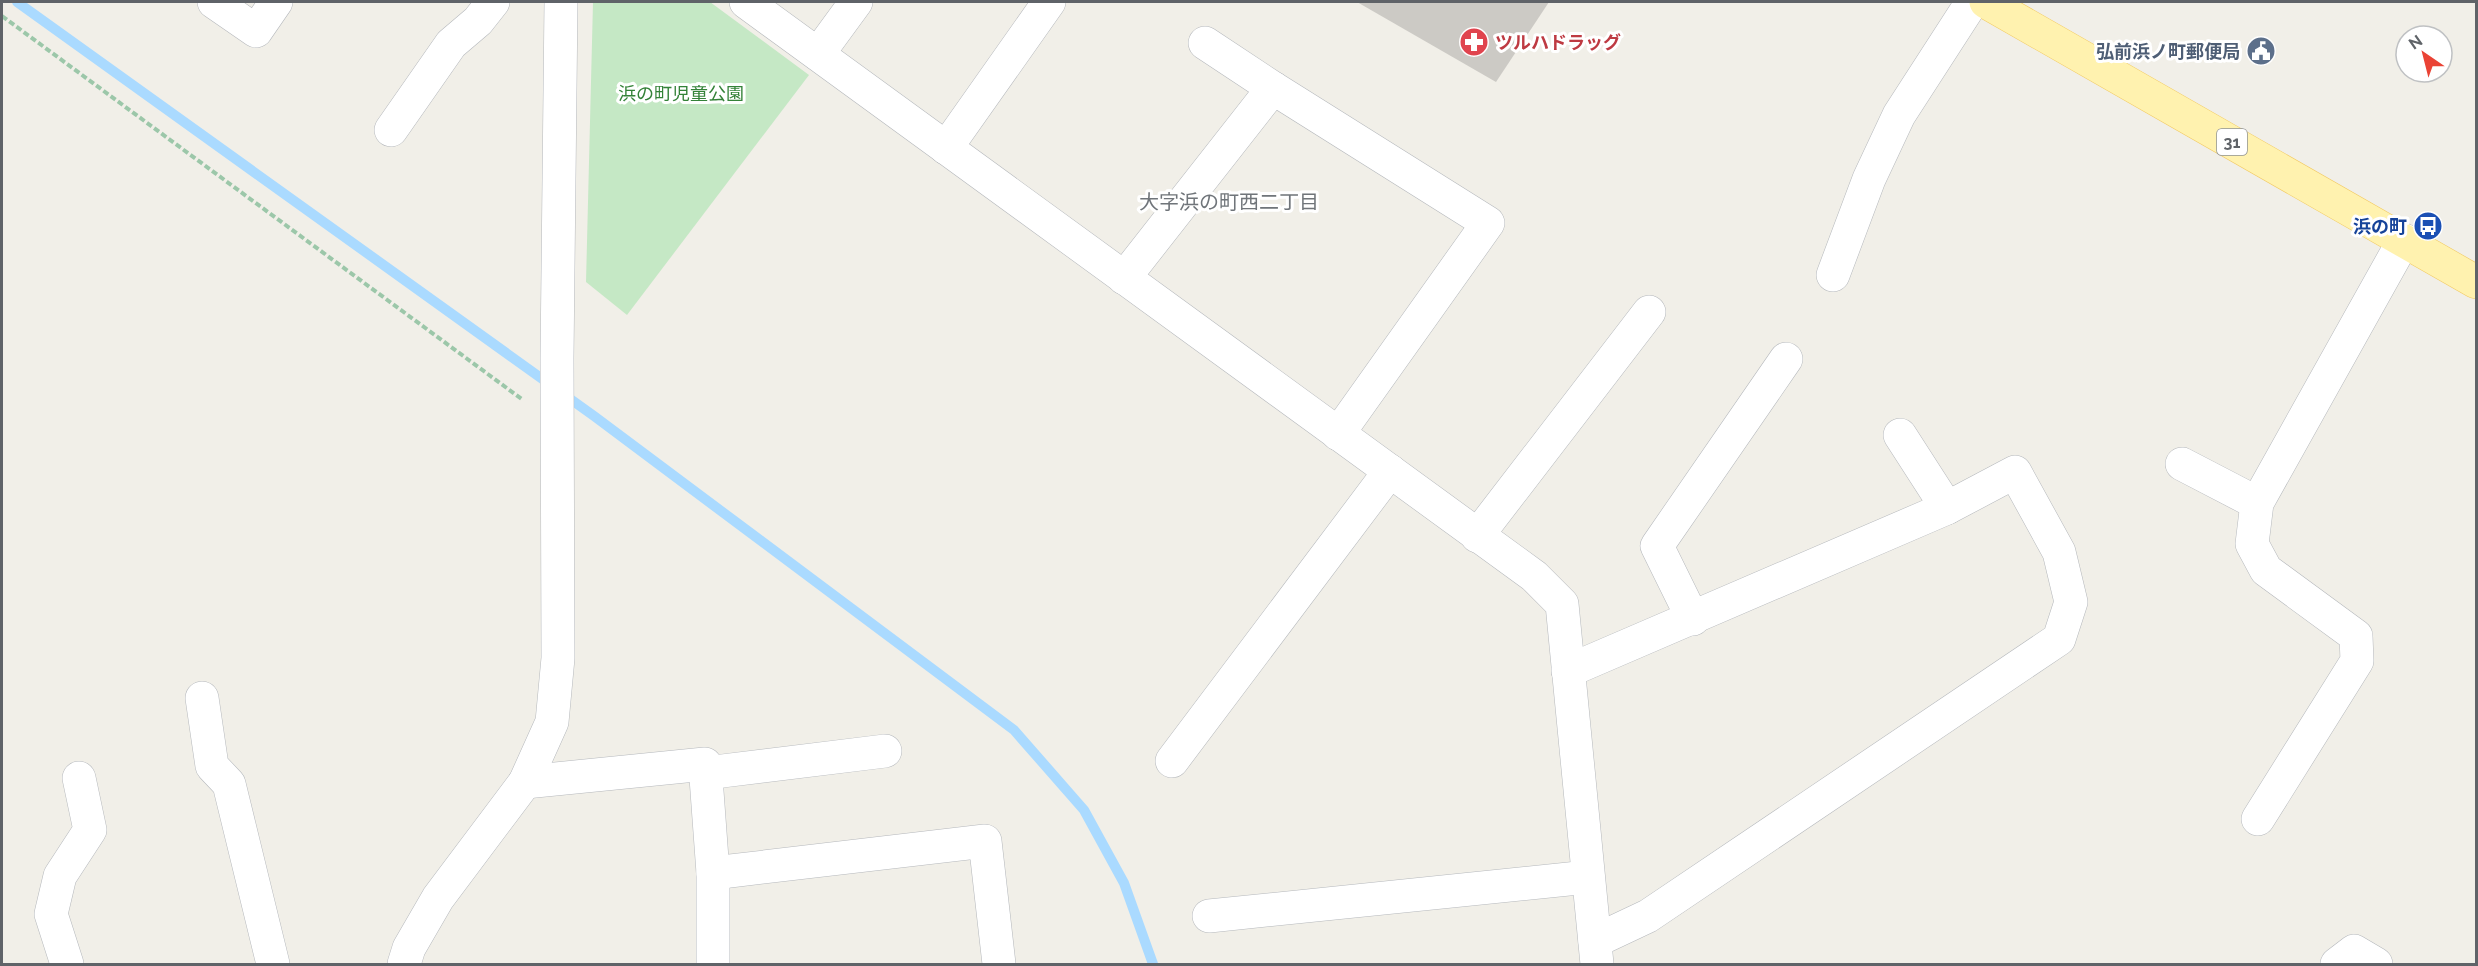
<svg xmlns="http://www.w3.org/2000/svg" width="2478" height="966" font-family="Raleway,'Noto Sans JP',sans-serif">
<rect width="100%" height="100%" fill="#f1efe8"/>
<polygon fill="#c5e8c5" points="593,2 710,2 809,75 627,315 586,282"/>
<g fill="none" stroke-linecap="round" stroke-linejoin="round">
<polyline stroke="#aadaff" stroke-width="10" points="17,2 594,416 1014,730 1084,810 1124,883 1153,964"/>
</g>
<polygon fill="#cccac5" points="1357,2 1549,2 1496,82"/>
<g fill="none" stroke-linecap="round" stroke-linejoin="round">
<g stroke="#b5b8bc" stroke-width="34">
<g id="minor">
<polyline points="214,2 256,31 276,2"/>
<polyline points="746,2 1534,576 1562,604 1597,964"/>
<polyline points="1205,43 1273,88"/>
<polyline points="818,54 856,2"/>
<polyline points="391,130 451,44 478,21 493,2"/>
<polyline points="946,148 1049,2"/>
<polyline points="1833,275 1869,179 1899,115 1972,2"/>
<polyline points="1124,278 1273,88 1488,223 1338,434"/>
<polyline points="1900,435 1947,508"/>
<polyline points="2182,464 2257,503"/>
<polyline points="1477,536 1649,312"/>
<polyline points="1693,619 1657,546 1786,359"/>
<polyline points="1568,671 1947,508 2015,472 2059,552 2071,602 2059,639 1648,916 1595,941"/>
<polyline points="202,698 212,766 229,784 273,964"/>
<polyline points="1172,761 1390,471"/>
<polyline points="706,773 885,751"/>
<polyline points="525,782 705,764 713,873 713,964"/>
<polyline points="2258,819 2357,661 2356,636 2266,570 2252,544 2257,503 2404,240"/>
<polyline points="713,873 985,841 999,964"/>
<polyline points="1209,916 1588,877"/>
<polyline points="67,964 51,914 60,876 90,830 79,778"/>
<polyline points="404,964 409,948 438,898 525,782 552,722 558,658 557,358 561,2"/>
<polyline points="2337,964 2354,951 2376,964"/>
</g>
</g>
<g stroke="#f2c960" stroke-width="34">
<polyline id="major" points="1986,2 2476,282"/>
</g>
<polyline stroke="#9cc7a9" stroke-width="4" stroke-dasharray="6 3" stroke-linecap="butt" points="2,16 523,400"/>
<use href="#minor" stroke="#fff" stroke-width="33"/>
<use href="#major" stroke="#fff2af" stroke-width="33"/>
</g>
<defs>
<g id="pharmacy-disc" transform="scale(1.5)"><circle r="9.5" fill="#e0444e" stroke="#fff"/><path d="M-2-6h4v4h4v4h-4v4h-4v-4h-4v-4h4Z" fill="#fff"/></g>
<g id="civic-disc" transform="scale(1.5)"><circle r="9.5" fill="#5c6f8a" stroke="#fff"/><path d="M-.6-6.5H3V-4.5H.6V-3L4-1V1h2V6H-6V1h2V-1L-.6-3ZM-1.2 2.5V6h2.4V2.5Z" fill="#fff"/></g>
<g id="bus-disc" transform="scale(1.5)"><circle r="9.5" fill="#1a4fb4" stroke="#fff"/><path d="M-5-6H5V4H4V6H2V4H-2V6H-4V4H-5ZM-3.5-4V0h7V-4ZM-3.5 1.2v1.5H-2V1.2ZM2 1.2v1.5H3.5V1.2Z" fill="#fff"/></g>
</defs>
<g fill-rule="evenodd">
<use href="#pharmacy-disc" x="1474" y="42"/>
<use href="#civic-disc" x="2261" y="51"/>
<use href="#bus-disc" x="2428" y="226"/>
</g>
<g text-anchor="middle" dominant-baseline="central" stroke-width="6" stroke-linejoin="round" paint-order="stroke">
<rect fill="#fff" stroke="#8f9295" stroke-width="1.5" x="2217" y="129" width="30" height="26" rx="4.5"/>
<g font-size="16" font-weight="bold" fill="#5f6368">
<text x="2232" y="142">31</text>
</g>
<g font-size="18" font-weight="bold" fill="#be3a42" stroke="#fff" text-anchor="start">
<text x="1495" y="42">ツルハドラッグ</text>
</g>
<g font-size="18" font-weight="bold" fill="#4e5e75" stroke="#fff" text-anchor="end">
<text x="2240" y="51">弘前浜ノ町郵便局</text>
</g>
<g font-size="18" fill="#348238" stroke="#fff">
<text x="681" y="93">浜の町児童公園</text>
</g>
<g font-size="18" font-weight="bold" fill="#164399" stroke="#fff" text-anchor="end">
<text x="2407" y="226">浜の町</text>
</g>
<g font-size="20" fill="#70757a" stroke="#fff">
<text x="1229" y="202">大字浜の町西二丁目</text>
</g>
</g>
<rect width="2478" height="966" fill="none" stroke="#5f6368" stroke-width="6"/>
<g transform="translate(2424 54) rotate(325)"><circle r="28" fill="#ffffff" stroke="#bfc1c3" stroke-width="1.5"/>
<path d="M0-4.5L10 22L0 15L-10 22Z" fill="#ea4335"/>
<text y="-9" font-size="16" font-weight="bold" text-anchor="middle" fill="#5f6368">N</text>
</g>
</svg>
